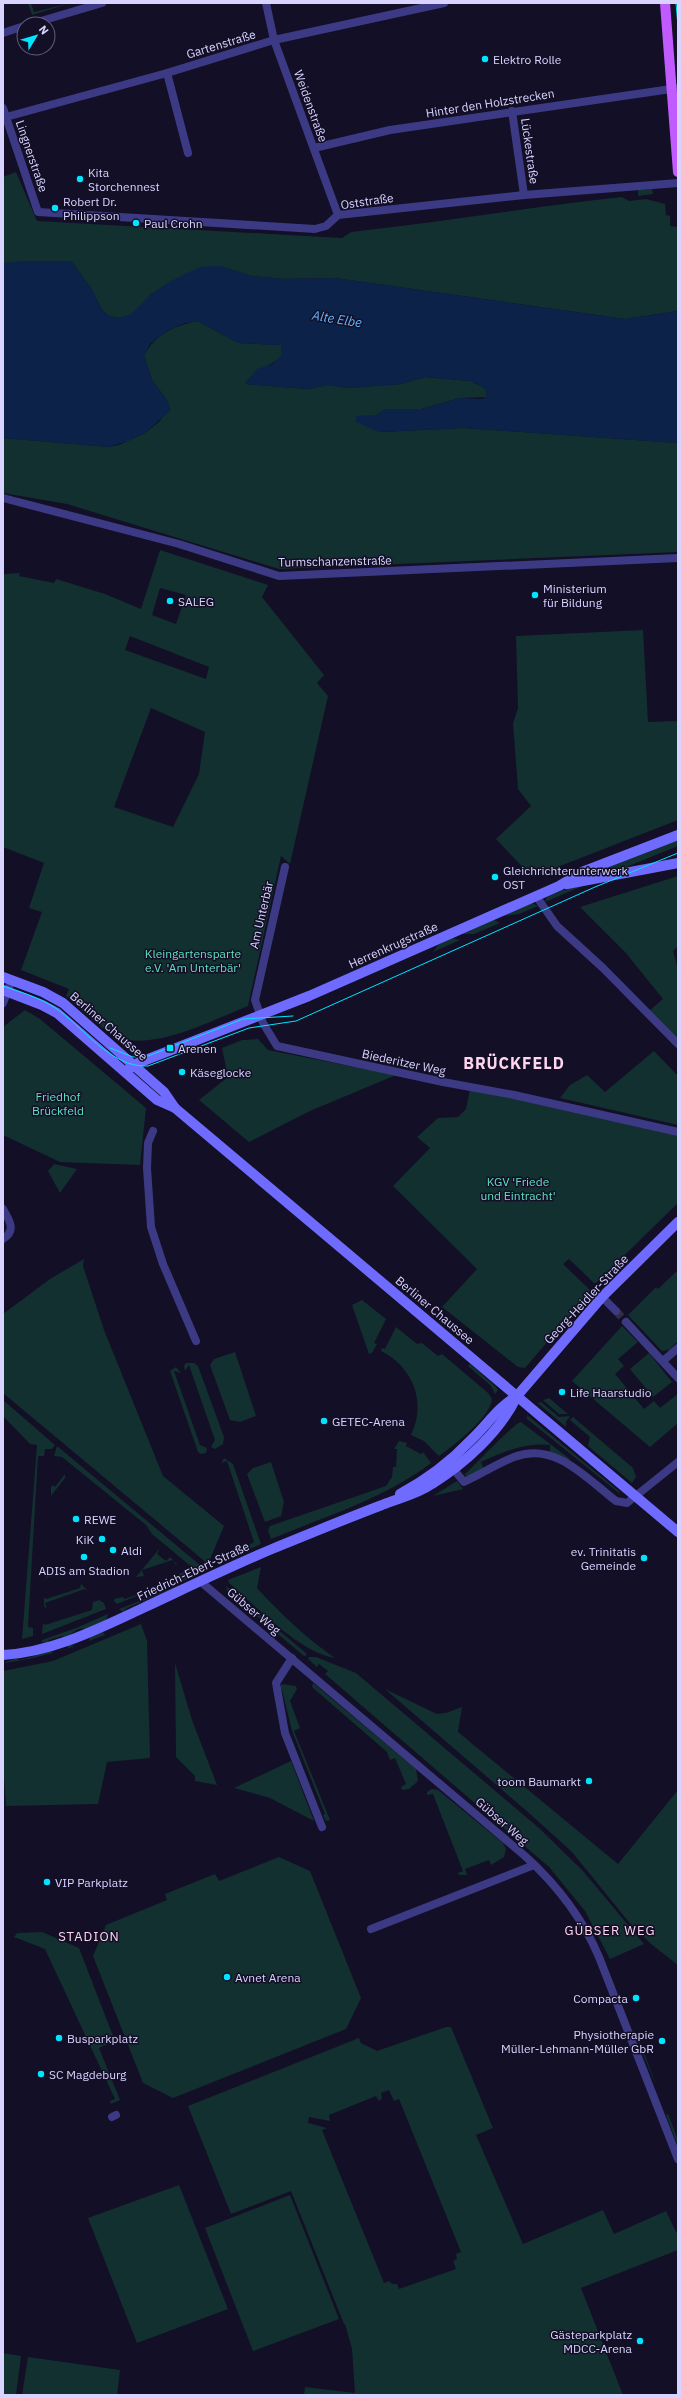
<svg xmlns="http://www.w3.org/2000/svg" width="681" height="2398" font-family="'IBM Plex Sans',sans-serif">
<rect width="100%" height="100%" fill="#130f26"/>
<g fill="#12302f" fill-rule="evenodd">
<polygon points="28,3 31,3 34,12 71,3 32,15"/>
<path d="M 16,172 L 37,221 L 342,238 L 351,232 C 441,222 531,207 622,197 L 629,201 L 646,199 L 665,204 L 666,215 L 670,216 L 670,226 L 678,227 L 678,311 L 625,319 L 335,278 L 284,279 L 251,276 L 221,266 L 151,294 L 139,308 L 130,315 L 119,318 L 109,316 L 102,310 L 91,288 L 71,261 L 3,263 L 3,177 Z"/>
<polygon points="652,189 653,194 638,196 638,190"/>
<path d="M 198,321 L 238,343 L 281,345 L 282,356 C 269,368 256,367 245,384 L 308,389 L 328,385 L 348,388 L 401,384 L 425,377 L 470,381 L 485,388 L 487,397 L 460,398 L 421,409 L 386,409 L 376,415 L 379,432 L 464,428 L 678,443 L 678,552 L 279,569 L 67,504 L 3,493 L 3,438 L 109,447 L 119,445 L 145,433 L 160,421 L 164,415 L 167,400 L 152,380 L 144,356 C 154,335 175,325 198,321 Z"/>
<path d="M 160,550 L 268,585 L 262,597 L 324,675 L 317,683 L 328,696 L 290,864 L 281,856 L 248,1006 C 215,1019 151,1053 116,1036 C 98,1027 82,1010 66,996 L 69,989 L 21,970 L 42,912 L 29,908 L 44,863 L 3,847 L 3,576 L 5,574 L 20,573 L 19,576 L 54,583 L 56,579 L 105,594 L 141,609 ZM 160,588 L 186,595 L 176,624 L 152,615 ZM 130,636 L 209,667 L 206,679 L 125,650 ZM 151,708 L 205,732 L 199,774 L 173,827 L 114,807 Z"/>
<polygon points="643,630 648,722 678,721 678,820 532,877 496,839 531,806 518,789 513,723 518,708 516,636"/>
<polygon points="678,839 678,846 614,872 582,878 616,862"/>
<polygon points="678,876 678,946 673,951 678,970 678,1044 649,1011 663,999 626,953 580,907"/>
<polygon points="592,882 545,902 547,897 570,887"/>
<polygon points="532,903 538,906 519,914 503,916"/>
<polygon points="494,920 500,923 474,934 462,934"/>
<polygon points="452,938 460,940 433,952 438,945"/>
<polygon points="25,1010 40,1019 146,1108 140,1165 60,1162 3,1135 3,1027"/>
<polygon points="258,1039 268,1050 396,1075 310,1111 249,1142 199,1100 228,1077 222,1048 242,1040"/>
<polygon points="654,1051 678,1076 678,1125 560,1098 570,1085 587,1075 605,1092"/>
<polygon points="470,1089 678,1136 678,1203 596,1283 594,1283 569,1259 563,1264 591,1291 525,1368 518,1367 442,1307 477,1269 393,1186 430,1148 417,1137 438,1118 458,1117 466,1109"/>
<polygon points="54,1164 77,1169 60,1193 48,1171"/>
<polygon points="84,1259 83,1266 104,1330 163,1476 224,1526 208,1564 3,1393 3,1314 50,1279"/>
<polygon points="678,1270 678,1341 669,1350 662,1351 628,1315 656,1287 658,1289"/>
<polygon points="362,1300 386,1319 374,1343 377,1344 372,1353 369,1354 352,1305"/>
<polygon points="622,1326 638,1342 618,1359 624,1366 615,1374 644,1409 654,1401 660,1408 678,1394 678,1423 650,1447 572,1381"/>
<path d="M 396,1327 L 417,1344 L 422,1343 L 438,1356 L 442,1354 L 488,1393 L 492,1399 C 491,1417 453,1446 439,1456 L 424,1441 L 411,1435 C 427,1402 413,1367 381,1351 L 382,1348 L 385,1349 Z"/>
<polygon points="235,1352 256,1416 240,1422 230,1420 210,1365 214,1359"/>
<polygon points="649,1353 672,1382 653,1397 630,1369"/>
<polygon points="186,1363 194,1363 198,1366 224,1437 223,1444 215,1449 211,1447 215,1440 189,1365 185,1371 184,1366"/>
<polygon points="470,1364 496,1387 498,1390 495,1394 491,1386 468,1366"/>
<polygon points="176,1367 181,1373 174,1371 200,1445 207,1448 206,1453 201,1454 198,1452 170,1371"/>
<polygon points="549,1398 568,1414 559,1414 543,1400"/>
<polygon points="3,1400 55,1445 52,1449 45,1449 44,1456 38,1456 28,1627 33,1628 33,1636 22,1639 37,1445 30,1444 3,1416"/>
<polygon points="541,1402 559,1417 570,1416 566,1422 566,1427 540,1405 538,1403"/>
<polygon points="527,1415 620,1492 619,1493 527,1419"/>
<polygon points="573,1417 633,1468 636,1477 632,1483 588,1446 590,1437 570,1420"/>
<path d="M 521,1422 L 570,1459 L 568,1461 L 550,1453 L 550,1445 C 525,1442 503,1452 481,1462 L 484,1469 L 468,1476 L 464,1475 C 474,1466 513,1424 521,1422 Z"/>
<path d="M 399,1441 L 407,1443 L 406,1446 L 421,1454 L 423,1452 L 431,1463 C 384,1499 326,1516 271,1539 L 268,1530 L 270,1526 L 386,1486 L 392,1477 L 393,1467 L 396,1467 L 397,1449 L 394,1449 Z"/>
<polygon points="57,1446 206,1570 199,1573 152,1534 146,1525 62,1457 54,1456"/>
<polygon points="224,1458 233,1464 261,1544 250,1549 249,1545 254,1542 227,1461 221,1463"/>
<polygon points="271,1462 284,1502 281,1516 265,1522 247,1474 253,1468"/>
<polygon points="65,1474 65,1478 51,1496 51,1487 53,1485 55,1487"/>
<polygon points="457,1481 463,1489 433,1496"/>
<polygon points="160,1548 157,1554 166,1561 170,1557 177,1564 176,1565 173,1560 142,1570 144,1576 137,1577 136,1577"/>
<path d="M 261,1567 L 257,1588 C 281,1614 306,1638 335,1658 C 300,1653 256,1606 229,1583 L 228,1580 Z"/>
<polygon points="61,1568 68,1573 68,1574 66,1572 46,1578 45,1582 46,1573 48,1575 60,1571"/>
<path d="M 184,1572 L 190,1578 C 166,1589 141,1593 117,1604 L 114,1601 L 114,1599 L 123,1597 L 124,1599 L 181,1581 L 179,1574 Z"/>
<polygon points="81,1584 89,1592 85,1589 45,1603 47,1609 44,1606 44,1597 46,1599 80,1588"/>
<polygon points="183,1584 127,1608 123,1612 119,1609"/>
<polygon points="226,1586 306,1653 307,1655 304,1656 227,1591"/>
<polygon points="99,1600 104,1603 106,1609 42,1634 43,1623 45,1625 92,1610 93,1602"/>
<path d="M 108,1614 L 106,1620 L 86,1629 C 77,1626 72,1635 65,1637 L 62,1636 L 49,1640 L 47,1643 L 42,1642 L 42,1640 L 76,1628 Z"/>
<polygon points="141,1624 147,1641 150,1758 107,1762 98,1804 6,1806 3,1765 3,1671 53,1661"/>
<path d="M 103,1632 L 105,1635 C 71,1648 39,1659 3,1663 L 16,1658 L 19,1660 C 30,1658 39,1654 50,1651 L 53,1653 L 67,1649 L 69,1645 L 75,1646 L 89,1641 L 90,1637 Z"/>
<polygon points="309,1657 316,1657 356,1673 539,1828 583,1871 644,1944 610,1959 585,1911 549,1867 325,1674 328,1671 319,1664 317,1667 308,1659"/>
<polygon points="175,1663 192,1720 217,1785 195,1781 195,1776 176,1757"/>
<polygon points="313,1683 416,1769 418,1781 409,1789 402,1790 401,1787 406,1784 395,1758 390,1760 387,1752 312,1687"/>
<polygon points="282,1684 296,1686 297,1689 290,1701 300,1728 294,1731 330,1820 326,1821 323,1815 325,1814 292,1731 282,1690 278,1690"/>
<polygon points="385,1689 437,1714 446,1713 462,1707 458,1732 618,1864 678,1790 678,1965 651,1944 628,1921 572,1852 529,1813"/>
<polygon points="291,1761 314,1821 270,1798 234,1788"/>
<polygon points="432,1789 438,1790 503,1843 506,1849 504,1857 491,1865 489,1860 465,1869 467,1875 459,1875 458,1873 463,1871 433,1794 427,1795 427,1792"/>
<polygon points="279,1857 310,1871 361,1998 346,2029 173,2098 143,2083 93,1956 106,1925 167,1900 165,1894 215,1874 219,1881"/>
<polygon points="42,1932 79,1948 115,2041 99,2048 120,2100 111,2104 110,2101 115,2099 45,1949 14,1937 17,1933"/>
<path d="M 446,2027 L 451,2027 L 493,2128 L 476,2135 L 523,2244 L 603,2210 L 614,2234 L 666,2211 L 676,2232 L 678,2231 L 678,2250 L 581,2288 L 623,2395 L 304,2395 L 305,2387 L 355,2393 L 352,2349 L 345,2324 L 344,2324 L 291,2191 L 231,2214 L 188,2106 L 359,2038 L 361,2043 L 377,2051 ZM 389,2090 L 394,2101 L 399,2099 L 461,2252 L 456,2254 L 457,2259 L 453,2261 L 456,2269 L 399,2289 L 397,2284 L 392,2284 L 389,2281 L 384,2283 L 322,2130 L 327,2128 L 308,2123 L 309,2117 L 330,2121 L 329,2115 L 376,2096 L 379,2101 L 382,2098 L 381,2093 Z"/>
<polygon points="637,2034 658,2090 635,2035"/>
<polygon points="668,2114 678,2140 678,2146 666,2115"/>
<polygon points="179,2185 228,2309 137,2343 88,2218"/>
<polygon points="290,2195 339,2319 253,2351 205,2228"/>
<polygon points="3,2353 21,2356 16,2395 3,2395"/>
<polygon points="28,2357 120,2370 117,2395 22,2395"/>
</g>
<polygon fill="#0c2248" points="23,261 71,261 91,288 102,310 109,316 118,318 130,315 151,294 171,281 200,267 212,266 221,266 251,276 284,279 335,278 625,319 678,311 678,443 464,428 379,432 356,422 356,416 376,415 386,409 422,409 460,398 481,399 487,397 485,388 470,381 425,377 401,384 348,388 328,385 308,389 245,384 257,369 273,364 281,356 281,345 238,343 198,321 185,323 169,330 150,344 144,356 152,380 167,400 171,410 145,433 128,441 109,447 3,438 3,263"/>
<g fill="none" stroke-linecap="round" stroke-linejoin="round">
<polyline stroke="#312d47" stroke-width="8" stroke-dasharray="8 4" stroke-linecap="butt" points="616,1311 626,1322"/>
<g stroke="#3d3a85" stroke-width="8">
<polyline points="266,3 274,40 338,215"/>
<polyline points="31,24 102,3"/>
<polyline points="3,33 24,26"/>
<polyline points="167,73 188,153"/>
<polyline points="3,108 38,212 315,229 326,226 338,215 524,195 678,183"/>
<polyline points="512,111 524,195"/>
<polyline points="6,117 167,73 274,40 444,3"/>
<polyline points="314,148 390,130 678,88"/>
<polyline points="3,498 179,544 279,576 678,558"/>
<polyline points="285,867 255,1000 263,1023 277,1046 443,1082 514,1095 678,1132"/>
<polyline points="536,896 557,926 603,968 678,1044"/>
<polyline points="3,1003 12,980"/>
<polyline points="153,1131 148,1143 147,1168 151,1227 163,1264 196,1341"/>
<path d="M 3,1209 C 9,1220 17,1230 3,1239"/>
<polyline points="602,1297 616,1311"/>
<polyline points="626,1322 678,1378"/>
<polyline points="663,1361 678,1348"/>
<path d="M 450,1465 L 464,1482 C 481,1474 497,1464 514,1457 C 555,1441 586,1478 616,1501 L 627,1503 L 678,1462"/>
<path d="M 201,1582 L 525,1856 C 557,1885 582,1917 599,1957 L 678,2159"/>
<polyline points="292,1658 276,1683 285,1733 322,1827"/>
<polyline points="371,1929 534,1865"/>
<polyline points="112,2117 116,2115"/>
</g>
<g stroke="#6f6bff" stroke-width="10">
<polyline points="567,884 678,863"/>
<polyline points="3,977 43,992 63,1003 164,1092 175,1108 678,1532"/>
<polyline points="3,990 42,1005 57,1013 157,1100 175,1108"/>
<polyline points="126,1071 138,1063 309,996 559,886 582,872 678,835"/>
<path d="M 400,1494 C 426,1480 451,1461 471,1440 C 488,1424 497,1408 517,1396"/>
<path d="M 3,1655 C 53,1652 98,1629 143,1608 C 186,1588 229,1567 272,1549 C 309,1534 345,1519 382,1505 C 399,1498 416,1495 432,1484 C 465,1463 500,1432 517,1396 L 602,1297 L 678,1222"/>
</g>
<polyline stroke="#c25bff" stroke-width="10" points="665,3 678,172"/>
<g stroke="#00e5ff" stroke-width="1">
<polyline points="676,3 678,26"/>
<path d="M 3,986 C 20,992 38,997 54,1007 C 83,1026 110,1068 148,1066 L 249,1028 L 296,1021 L 595,887 L 678,853"/>
<polyline points="110,1048 133,1057 148,1056 243,1019 293,1016"/>
</g>
</g>
<g fill="#00e5ff" stroke="#130f26" stroke-width="1.5">
<circle cx="485" cy="59" r="4"/>
<circle cx="80" cy="179" r="4"/>
<circle cx="55" cy="208" r="4"/>
<circle cx="136" cy="223" r="4"/>
<circle cx="535" cy="595" r="4"/>
<circle cx="170" cy="601" r="4"/>
<circle cx="495" cy="877" r="4"/>
<rect x="166" y="1044" width="8" height="8" rx="2"/>
<circle cx="182" cy="1072" r="4"/>
<circle cx="562" cy="1392" r="4"/>
<circle cx="324" cy="1421" r="4"/>
<circle cx="76" cy="1519" r="4"/>
<circle cx="102" cy="1539" r="4"/>
<circle cx="113" cy="1550" r="4"/>
<circle cx="84" cy="1557" r="4"/>
<circle cx="644" cy="1558" r="4"/>
<circle cx="589" cy="1781" r="4"/>
<circle cx="47" cy="1882" r="4"/>
<circle cx="227" cy="1977" r="4"/>
<circle cx="636" cy="1998" r="4"/>
<circle cx="59" cy="2038" r="4"/>
<circle cx="662" cy="2041" r="4"/>
<circle cx="41" cy="2074" r="4"/>
<circle cx="640" cy="2341" r="4"/>
</g>
<g text-anchor="middle" dominant-baseline="central" stroke-width="3" stroke-linejoin="round" paint-order="stroke">
<g font-size="12" fill="#d9d4ff" stroke="#130f26">
<text transform="translate(221 44) rotate(-17)">Gartenstraße</text>
<text transform="translate(490 103) rotate(-9)">Hinter den Holzstrecken</text>
<text transform="translate(311 106) rotate(70)">Weidenstraße</text>
<text transform="translate(530 151) rotate(82)">Lückestraße</text>
<text transform="translate(32 156) rotate(71)">Lingnerstraße</text>
<text transform="translate(367 201) rotate(-8)">Oststraße</text>
<text transform="translate(335 561) rotate(-1)">Turmschanzenstraße</text>
<text transform="translate(261 915) rotate(-77)">Am Unterbär</text>
<text transform="translate(393 945) rotate(-24)">Herrenkrugstraße</text>
<text transform="translate(109 1026) rotate(41)">Berliner Chaussee</text>
<text transform="translate(404 1062) rotate(12)">Biederitzer Weg</text>
<text transform="translate(586 1299) rotate(-47)">Georg-Heidler-Straße</text>
<text transform="translate(435 1310) rotate(40)">Berliner Chaussee</text>
<text transform="translate(193 1571) rotate(-25)">Friedrich-Ebert-Straße</text>
<text transform="translate(254 1611) rotate(40)">Gübser Weg</text>
<text transform="translate(502 1821) rotate(41)">Gübser Weg</text>
</g>
<g font-size="12" fill="#d9d4ff" stroke="#130f26" text-anchor="start">
<text x="493" y="59">Elektro Rolle</text>
<text x="88" y="172">Kita<tspan x="88" dy="14">Storchennest</tspan></text>
<text x="63" y="201">Robert Dr.<tspan x="63" dy="14">Philippson</tspan></text>
<text x="144" y="223">Paul Crohn</text>
<text x="543" y="588">Ministerium<tspan x="543" dy="14">für Bildung</tspan></text>
<text x="178" y="601">SALEG</text>
<text x="503" y="870">Gleichrichterunterwerk<tspan x="503" dy="14">OST</tspan></text>
<text x="178" y="1048">Arenen</text>
<text x="190" y="1072">Käseglocke</text>
<text x="570" y="1392">Life Haarstudio</text>
<text x="332" y="1421">GETEC-Arena</text>
<text x="84" y="1519">REWE</text>
<text x="94" y="1539" text-anchor="end">KiK</text>
<text x="121" y="1550">Aldi</text>
<text x="636" y="1551" text-anchor="end">ev. Trinitatis<tspan x="636" dy="14">Gemeinde</tspan></text>
<text x="84" y="1570" text-anchor="middle">ADIS am Stadion</text>
<text x="581" y="1781" text-anchor="end">toom Baumarkt</text>
<text x="55" y="1882">VIP Parkplatz</text>
<text x="235" y="1977">Avnet Arena</text>
<text x="628" y="1998" text-anchor="end">Compacta</text>
<text x="654" y="2034" text-anchor="end">Physiotherapie<tspan x="654" dy="14">Müller-Lehmann-Müller GbR</tspan></text>
<text x="67" y="2038">Busparkplatz</text>
<text x="49" y="2074">SC Magdeburg</text>
<text x="632" y="2334" text-anchor="end">Gästeparkplatz<tspan x="632" dy="14">MDCC-Arena</tspan></text>
</g>
<g font-size="12" fill="#5fe0c0" stroke="#130f26">
<text x="193" y="953">Kleingartensparte<tspan x="193" dy="14">e.V. 'Am Unterbär'</tspan></text>
<text x="58" y="1096">Friedhof<tspan x="58" dy="14">Brückfeld</tspan></text>
<text x="518" y="1181">KGV 'Friede<tspan x="518" dy="14">und Eintracht'</tspan></text>
</g>
<g font-size="13" font-style="italic" fill="#62b6ff" stroke="#130f26">
<text transform="translate(337 319) rotate(9)">Alte Elbe</text>
</g>
<g font-size="13" letter-spacing="1" fill="#ffd6f0" stroke="#130f26">
<text x="610" y="1930">GÜBSER WEG</text>
<text x="89" y="1936">STADION</text>
</g>
<g font-size="16" font-weight="bold" letter-spacing="1" fill="#ffd6f0" stroke="#130f26">
<text x="514" y="1063">BRÜCKFELD</text>
</g>
</g>
<rect width="681" height="2398" fill="none" stroke="#d9d4ff" stroke-width="8"/>
<g transform="translate(36 36) rotate(52)"><circle r="19" fill="#130f26" stroke="#625e7d"/>
<path d="M0-3L7 15L0 10L-7 15Z" fill="#00e5ff"/>
<text y="-6" font-size="11" font-weight="bold" text-anchor="middle" fill="#d9d4ff">N</text>
</g>
</svg>
